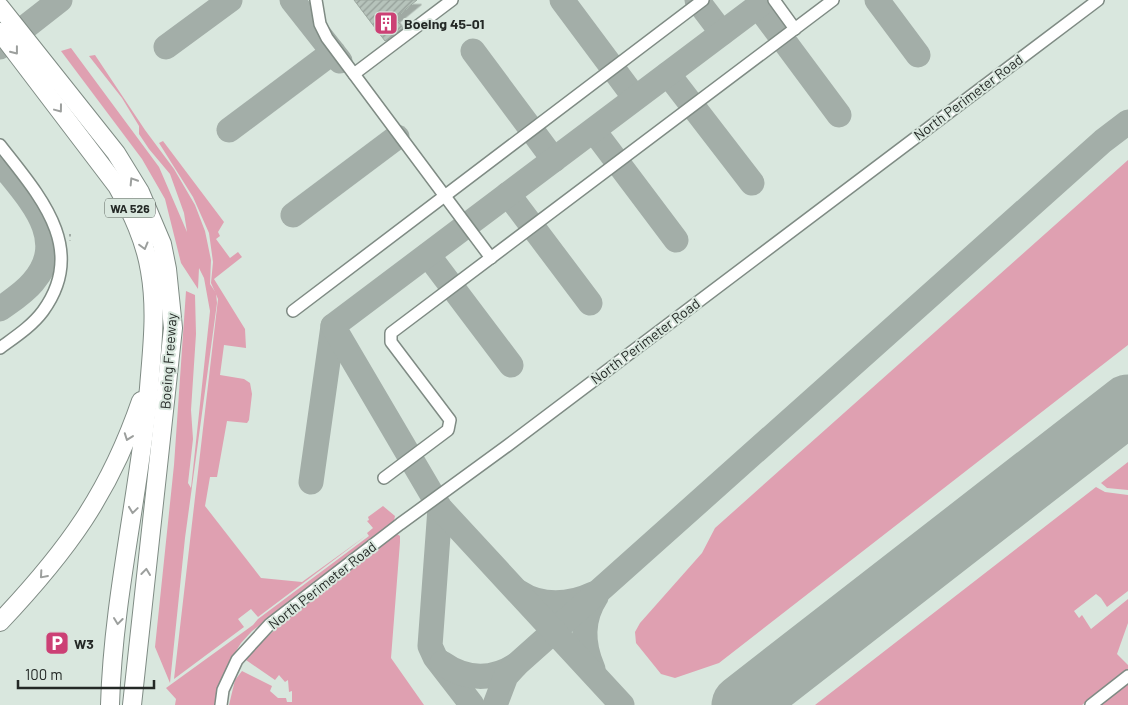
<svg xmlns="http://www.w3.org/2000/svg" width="1128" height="705" font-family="Barlow,sans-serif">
<defs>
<pattern id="building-hatch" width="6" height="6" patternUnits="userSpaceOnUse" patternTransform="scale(1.25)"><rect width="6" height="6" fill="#b6c3bb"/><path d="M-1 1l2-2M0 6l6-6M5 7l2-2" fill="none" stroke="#949e98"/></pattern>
<filter id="shadow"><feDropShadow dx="4.5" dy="4.5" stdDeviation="0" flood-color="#0004"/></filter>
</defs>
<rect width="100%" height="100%" fill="#d9e7de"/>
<g fill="#dfa0b1">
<polygon points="71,48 159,167 187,232 184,213 170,174 149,149 139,134 139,126 122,98 89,56 95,55 145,130 174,169 195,205 205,231 211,260 210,284 216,293 217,303 185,538 170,683 155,647 174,465 186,291 195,295 196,334 191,410 193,439 188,483 191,488 210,311 204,278 199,268 198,289 181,263 165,199 142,159 61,51"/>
<polygon points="163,141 224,222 218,232 220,236 216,239 230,258 238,252 242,257 214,279 245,329 246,348 224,345 220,375 244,379 250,383 252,394 249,420 247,423 227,421 217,477 210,477 205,506 261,578 302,582 367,535 258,617 251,609 238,619 244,627 174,679 218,299 211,283 213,262 209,233 193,197 159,143"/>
<polygon points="1128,160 1128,345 719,663 675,678 661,674 636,643 635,632 640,623 702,553 715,528"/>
<polygon points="1128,462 1128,490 1107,488 1101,483"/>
<polygon points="1096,487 1105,492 1128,495 1128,591 1107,607 1101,598 1096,594 1074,611 1079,618 1082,615 1091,629 1128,599 1128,623 1117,654 1128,665 1128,669 1082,705 815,705"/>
<polygon points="383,506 395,516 394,521 252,631 241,643 228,664 219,687 216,705 175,705 176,699 166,688 253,625 258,619 369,536 367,533 373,528 367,521 369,520 368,517"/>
<polygon points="397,534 400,536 400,542 391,658 424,705 229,705 235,680 242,671 272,686 270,691 278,698 286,698 287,702 292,702 292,691 289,692 288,680 285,682 279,675 275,680 246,660 249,654 280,625"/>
<polygon points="1128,682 1128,705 1099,705"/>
</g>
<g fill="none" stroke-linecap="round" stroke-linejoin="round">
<g stroke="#a3aea8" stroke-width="25">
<polyline points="292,0 340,61"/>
<polyline points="562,0 635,98"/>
<polyline points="697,0 722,33"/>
<polyline points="877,0 918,55"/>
<polyline points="758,6 839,115"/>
<polyline points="0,47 60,0"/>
<polyline points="166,47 230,0"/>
<polyline points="473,51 554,160"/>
<polyline points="668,74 752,183"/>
<polyline points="229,130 333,52"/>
<polyline points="594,131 676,240"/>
<path d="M 0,162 C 27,197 71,238 33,282 C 24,293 11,301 0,309"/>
<polyline points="508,194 590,303"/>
<polyline points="293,215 397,137"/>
<polyline points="428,255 511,365"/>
<polyline points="311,482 333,326"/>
<polyline points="440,508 430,646 435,657 472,705"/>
<path d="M 519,592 C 541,607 570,605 593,594"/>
<path d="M 442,663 C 466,680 491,681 516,665"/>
<path d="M 593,669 C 582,644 581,620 596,597"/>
<polyline points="495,705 506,676 516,665 1103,141 1128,122"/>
<polyline points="622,705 440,508 333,326 766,0"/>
<polyline points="747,705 752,697"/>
</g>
<polyline stroke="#a3aea8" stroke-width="61" points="742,705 1128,405"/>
</g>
<polygon fill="url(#building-hatch)" stroke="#9ba79f" filter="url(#shadow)" points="354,0 417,0 395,18 403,28 385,41"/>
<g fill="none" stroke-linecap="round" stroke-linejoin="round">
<g stroke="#7f8b84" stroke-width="14">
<g id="minor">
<polyline points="316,0 320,24 327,38 491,258"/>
<polyline points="774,0 795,29"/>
<polyline points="354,74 452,0"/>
<path d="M 0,145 C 38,194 89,248 43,311 C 32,326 15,337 0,348"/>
<polyline points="293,311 703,0"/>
<polyline points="384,478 448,430 450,420 391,342 391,333 833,0"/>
<polyline points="221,705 223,690 237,660 270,624 400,524 507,446 1098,0"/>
<polyline points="1091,705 1128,676"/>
</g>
</g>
<g stroke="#7f8b84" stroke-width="20">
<g id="highway">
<polyline points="0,7 116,153 140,192 162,244 167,269 173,328 132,705"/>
<path d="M 0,32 L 117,186 C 132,213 145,240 150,271 C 157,311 152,349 149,388 C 139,494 113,599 110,705"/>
<path d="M 0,622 C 67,551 109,494 141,401"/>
</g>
</g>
<polyline stroke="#a1aca5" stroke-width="2" stroke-dasharray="2.5 4" stroke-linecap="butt" points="70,234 70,241"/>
<use href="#minor" stroke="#fff" stroke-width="11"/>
<use href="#highway" stroke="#fff" stroke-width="18"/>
</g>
<defs><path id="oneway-chevron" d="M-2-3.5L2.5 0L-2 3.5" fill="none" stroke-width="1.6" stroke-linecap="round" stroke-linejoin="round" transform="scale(1.25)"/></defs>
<g stroke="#9c9f9d">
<use href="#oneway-chevron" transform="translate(15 51) rotate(52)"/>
<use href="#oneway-chevron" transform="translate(59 109) rotate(53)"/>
<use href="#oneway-chevron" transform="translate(133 181) rotate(-122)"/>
<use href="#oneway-chevron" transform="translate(144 246) rotate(75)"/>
<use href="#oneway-chevron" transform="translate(128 437) rotate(110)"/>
<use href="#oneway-chevron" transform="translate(133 510) rotate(98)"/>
<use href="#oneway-chevron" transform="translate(146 572) rotate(-83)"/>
<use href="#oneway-chevron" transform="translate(43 575) rotate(131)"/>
<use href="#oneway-chevron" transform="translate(118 621) rotate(97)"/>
</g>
<defs>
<g id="building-square" transform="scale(1.25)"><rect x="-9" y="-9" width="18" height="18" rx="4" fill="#cc4075" stroke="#d9e7de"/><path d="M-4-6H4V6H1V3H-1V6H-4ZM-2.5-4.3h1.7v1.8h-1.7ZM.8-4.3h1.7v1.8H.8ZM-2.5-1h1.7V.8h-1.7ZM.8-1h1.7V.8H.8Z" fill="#fff"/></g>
<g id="parking-square" transform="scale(1.25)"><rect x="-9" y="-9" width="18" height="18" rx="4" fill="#cc4075" stroke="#d9e7de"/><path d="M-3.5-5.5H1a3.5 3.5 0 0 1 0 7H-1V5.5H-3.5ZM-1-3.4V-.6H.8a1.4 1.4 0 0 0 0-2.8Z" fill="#fff"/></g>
</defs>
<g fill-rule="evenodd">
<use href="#building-square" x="386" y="23"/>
<use href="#parking-square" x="57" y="643"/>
</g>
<g text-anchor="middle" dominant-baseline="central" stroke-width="4" stroke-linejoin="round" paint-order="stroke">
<rect fill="#d9e7de" stroke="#5a625d" stroke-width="1" x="105" y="198.5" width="50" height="19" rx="4"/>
<g font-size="12" font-weight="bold" fill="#242926">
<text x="130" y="208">WA 526</text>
</g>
<g font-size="14" font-weight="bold" fill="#242926" stroke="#d9e7de" text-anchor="start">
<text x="404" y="23">Boeing 45-01</text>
<text x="74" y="643">W3</text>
</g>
<g font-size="14" fill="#242926" stroke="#d9e7de">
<text transform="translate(968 97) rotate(-37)">North Perimeter Road</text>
<text transform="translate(645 341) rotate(-37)">North Perimeter Road</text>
<text transform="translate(168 361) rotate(-86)">Boeing Freeway</text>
<text transform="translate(322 585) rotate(-38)">North Perimeter Road</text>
</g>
</g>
<path d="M18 680v8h136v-8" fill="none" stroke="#242926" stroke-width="2.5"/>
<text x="25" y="680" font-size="15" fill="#242926" stroke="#d9e7de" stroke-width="4" paint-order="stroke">100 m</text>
</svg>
